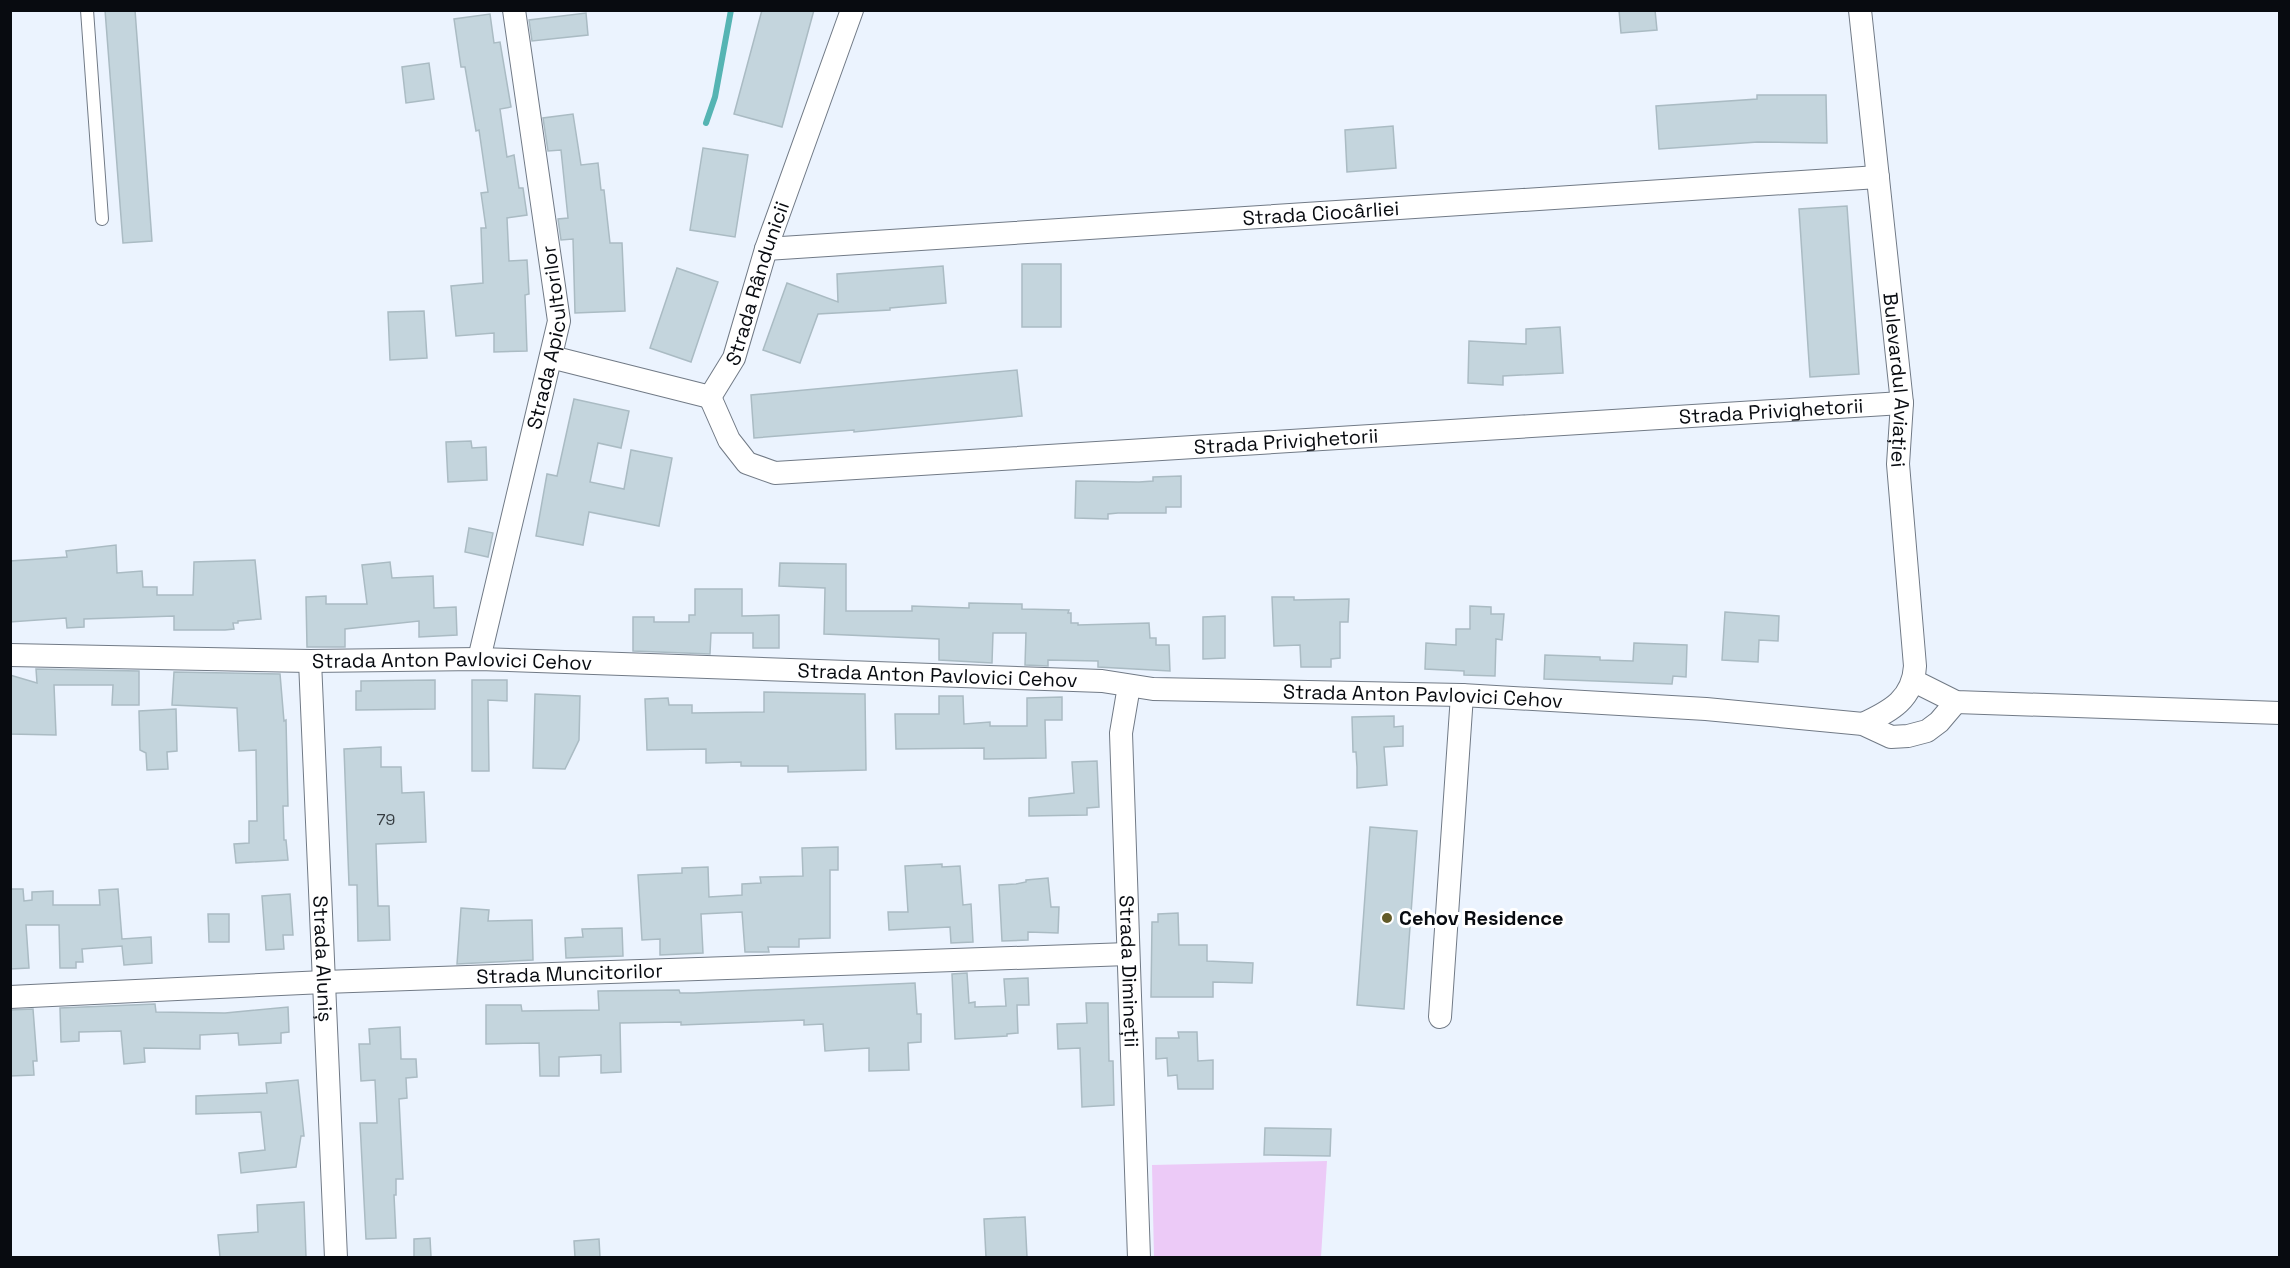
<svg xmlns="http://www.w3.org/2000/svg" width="2290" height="1268" font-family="'Space Grotesk',sans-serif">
<rect width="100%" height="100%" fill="#ebf3fe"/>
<polygon fill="#eccaf7" points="1327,1161 1321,1257 1154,1257 1152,1165"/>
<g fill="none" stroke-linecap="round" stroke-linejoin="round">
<polyline stroke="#55b4b3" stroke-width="6" points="706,123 715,97 731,10"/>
</g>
<g fill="#c4d5dd" stroke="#aabbc3" stroke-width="1.5">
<polygon points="105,10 135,10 152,241 123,243"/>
<polygon points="762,10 814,10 782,127 734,114"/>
<polygon points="1619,10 1655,10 1657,30 1621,33"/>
<polygon points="586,13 588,35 532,41 529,20"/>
<polygon points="490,14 494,43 500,42 511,107 500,109 507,157 514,155 519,188 523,188 527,215 507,218 509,261 527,260 529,294 525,295 527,351 494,352 494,333 456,336 451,286 483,283 481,228 486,228 481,193 488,192 479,130 476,131 465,67 461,67 454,19"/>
<polygon points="429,63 434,99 406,103 402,67"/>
<polygon points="1757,95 1826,95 1827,143 1758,142 1659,149 1656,106 1757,99"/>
<polygon points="573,114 581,165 598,163 601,190 604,190 610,243 622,243 625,311 575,313 573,239 561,240 558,219 568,218 561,150 548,151 543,118"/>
<polygon points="1393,126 1396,168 1347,172 1345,130"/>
<polygon points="703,148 748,155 735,237 690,230"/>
<polygon points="1847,206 1859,374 1810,377 1799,209"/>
<rect x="1022" y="264" width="39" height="63"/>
<polygon points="943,266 946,303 890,308 890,310 818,314 800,363 763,350 787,283 838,302 837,274"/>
<polygon points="677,268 718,282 691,362 650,348"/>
<polygon points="424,311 427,358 390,360 388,312"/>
<polygon points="1560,327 1563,373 1503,376 1503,385 1468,383 1469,341 1526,344 1526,329"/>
<polygon points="1017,370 1022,416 854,432 854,430 754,438 751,395"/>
<polygon points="574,399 629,411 621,448 598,443 590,482 624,489 631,450 672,458 659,526 589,512 583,545 536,536 547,474 557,476"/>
<polygon points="471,441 472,448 486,447 487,480 448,482 446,442"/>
<polygon points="1181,476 1181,507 1166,507 1166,513 1118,513 1108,514 1108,519 1075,518 1076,481 1139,482 1153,481 1153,477"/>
<polygon points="469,528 493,533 488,557 465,552"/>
<polygon points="116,545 117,573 142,571 143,587 157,587 157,595 193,595 194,562 255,560 261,619 238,621 238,623 233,623 234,629 225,630 174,630 174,616 84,619 84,627 67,628 66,618 10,622 10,561 67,557 66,551"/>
<polygon points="390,562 392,578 433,576 434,608 456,607 457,635 419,637 419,621 345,629 345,647 307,647 306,597 326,596 326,604 367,604 362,565"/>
<polygon points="780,563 846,564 846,611 912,611 912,606 969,608 969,603 1022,604 1022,609 1069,610 1068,613 1071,613 1071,623 1078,623 1078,625 1149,623 1150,638 1156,638 1156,645 1169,645 1170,671 1098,667 1098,661 1048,660 1048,666 1025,665 1026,633 993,633 992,663 939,660 939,639 824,634 825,588 779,586"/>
<polygon points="695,589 742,589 742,616 779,615 779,648 753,648 753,633 711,633 710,654 633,651 633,617 654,617 654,622 689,622 689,615 695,615"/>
<polygon points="1272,597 1294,597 1294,600 1349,599 1348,622 1340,622 1340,658 1331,659 1331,667 1301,667 1300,645 1274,646"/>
<polygon points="1470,606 1491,607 1491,614 1504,614 1502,640 1496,639 1495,676 1464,675 1464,671 1425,669 1426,643 1456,645 1456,629 1470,629"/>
<polygon points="1725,612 1779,616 1778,641 1759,640 1758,662 1722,660"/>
<polygon points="1225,616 1225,658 1203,659 1203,617"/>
<polygon points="1634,643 1687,645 1686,677 1673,676 1672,684 1544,679 1545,655 1600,657 1600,660 1633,661"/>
<polygon points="36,669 139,671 139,705 112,705 113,685 54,685 56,735 10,734 10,675 37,683"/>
<polygon points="174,672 280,674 284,721 286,720 288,806 283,806 284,840 286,840 288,860 236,863 234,844 249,843 249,821 257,821 256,750 239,751 237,708 172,705"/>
<polygon points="435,680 435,709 356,710 356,691 361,691 361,681"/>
<polygon points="472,680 507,680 507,701 488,700 489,771 472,771"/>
<polygon points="764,692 865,694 866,770 788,772 788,766 741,766 741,762 706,763 706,749 647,750 645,699 668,698 669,705 692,705 692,713 764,712"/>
<polygon points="535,694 580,696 579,740 565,769 533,768"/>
<polygon points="939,696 963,696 964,724 990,722 990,726 1027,726 1027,698 1062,697 1062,720 1045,720 1046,758 984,759 984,748 896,749 895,714 939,714"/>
<polygon points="176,709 177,751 167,752 168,769 147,770 146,753 140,750 139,711"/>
<polygon points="1394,716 1394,727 1403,726 1403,746 1384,747 1387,785 1357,788 1357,767 1356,752 1353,752 1352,717"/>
<polygon points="381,747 381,767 401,767 402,793 424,792 426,842 376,844 378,906 389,906 390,940 358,941 357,885 349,885 344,749"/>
<polygon points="1097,761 1099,807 1087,808 1087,815 1029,816 1029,798 1074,793 1072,762"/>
<polygon points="1370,827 1417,831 1404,1009 1357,1005"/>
<polygon points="838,847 838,870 830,870 830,938 799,939 799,947 768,947 769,952 745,952 742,912 701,914 703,953 660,955 660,939 642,940 638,875 682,873 682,868 708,867 709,897 742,895 742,884 761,883 760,877 803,876 802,848"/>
<polygon points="942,864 942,867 960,866 963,905 971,904 973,942 951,943 950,927 889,930 888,912 908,912 905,866"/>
<polygon points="1048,878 1051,907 1059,907 1058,933 1028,932 1028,940 1002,941 999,885 1016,884 1026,882 1026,880"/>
<polygon points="10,889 23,889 24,901 32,900 32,892 53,891 53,905 100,905 99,890 118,889 122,939 151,937 152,963 124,965 122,946 82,949 83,962 76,962 76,968 60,968 59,925 26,925 29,968 10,969"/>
<polygon points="290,894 293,935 283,935 284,949 266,950 262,896"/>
<polygon points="461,908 489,910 488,921 532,920 533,960 457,964"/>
<polygon points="1178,913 1179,945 1207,945 1207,961 1253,963 1252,983 1213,982 1213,997 1151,997 1152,922 1158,922 1158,914"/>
<polygon points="208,914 229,914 229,942 209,942"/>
<polygon points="622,928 623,956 566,958 565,938 583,937 582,929"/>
<polygon points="967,973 969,1003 975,1002 975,1007 1006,1006 1004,979 1028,978 1029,1005 1017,1005 1018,1033 1007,1034 1007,1036 955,1039 952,974"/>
<polygon points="915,983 917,1014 921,1014 921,1042 908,1043 909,1070 869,1071 869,1048 825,1051 823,1024 804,1025 804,1020 681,1025 681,1022 620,1023 621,1072 601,1073 601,1055 559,1057 559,1076 540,1076 539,1043 486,1044 486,1005 521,1005 522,1011 599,1010 598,991 679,990 680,993 694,993"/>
<polygon points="1086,1003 1108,1003 1109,1061 1113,1061 1114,1105 1082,1107 1080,1048 1058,1049 1057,1024 1087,1023"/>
<polygon points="155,1004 156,1012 225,1013 288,1007 289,1032 281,1033 281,1043 239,1045 238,1033 200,1035 200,1049 144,1048 145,1062 124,1064 121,1031 79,1032 79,1041 61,1042 60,1008"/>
<polygon points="33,1009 37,1061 33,1061 34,1075 10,1076 10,1010"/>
<polygon points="400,1027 401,1059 416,1059 417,1077 406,1078 407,1098 399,1099 403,1179 396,1179 396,1195 394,1195 396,1238 366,1239 360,1123 377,1123 375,1080 361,1081 359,1044 370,1044 369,1029"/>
<polygon points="1178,1032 1197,1032 1198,1061 1213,1060 1213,1089 1178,1089 1177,1075 1168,1076 1167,1058 1156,1059 1156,1038 1179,1038"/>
<polygon points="298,1080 304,1136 301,1136 296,1167 241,1173 239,1153 265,1150 261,1112 196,1114 196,1096 267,1093 266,1083"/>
<polygon points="1265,1128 1331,1129 1330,1156 1264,1155"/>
<polygon points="304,1202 306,1257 220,1257 218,1235 258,1232 257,1205"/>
<polygon points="1025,1217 1027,1257 986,1257 984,1219"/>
<polygon points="430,1238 431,1257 414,1257 414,1239"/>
<polygon points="599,1239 600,1257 575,1257 574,1241"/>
</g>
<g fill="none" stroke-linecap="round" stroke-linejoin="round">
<g stroke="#717a86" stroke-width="14">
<polyline id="lane" points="87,10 102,219"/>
</g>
<g stroke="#717a86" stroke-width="24">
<g id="street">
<path id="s1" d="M 1860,10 L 1902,403 L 1898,464 L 1915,666 C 1913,699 1891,711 1863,724"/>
<path id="s2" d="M 766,249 L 1878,177"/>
<path id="s3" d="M 551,357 L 710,397 L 734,358 L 766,249 L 852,10"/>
<path id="s4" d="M 710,397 L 729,440 L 747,463 L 775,473 L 1902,403"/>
<path id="s5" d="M 10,655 L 310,661 L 479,659 L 1102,681 L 1153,689 L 1462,695 L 1706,709 L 1863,724 L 1891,737 L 1908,736 L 1927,731 L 1939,722 L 1956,702"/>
<path id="s6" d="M 479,659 L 559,321 L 514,10"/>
<path id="s7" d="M 310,661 L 336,1258"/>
<polyline points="1914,681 1956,702 2280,713"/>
<path id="s8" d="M 1129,686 L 1121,733 L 1139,1258"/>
<path id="s9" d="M 10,997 L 324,982 L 1128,954"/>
<polyline points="1440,1017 1462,695"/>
</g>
</g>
<use href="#lane" stroke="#fff" stroke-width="12"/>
<use href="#street" stroke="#fff" stroke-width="22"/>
</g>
<circle fill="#625b28" stroke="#fff" stroke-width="2" cx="1387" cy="918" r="6"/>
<g text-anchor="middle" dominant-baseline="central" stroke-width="6" stroke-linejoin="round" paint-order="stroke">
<g font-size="16" fill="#373e43">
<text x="386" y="819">79</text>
</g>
<g font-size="20" fill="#080b10" stroke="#fff">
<text stroke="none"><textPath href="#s2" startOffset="556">Strada Ciocârliei</textPath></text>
<text stroke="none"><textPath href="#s3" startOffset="288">Strada Rândunicii</textPath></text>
<text stroke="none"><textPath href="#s6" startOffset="330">Strada Apicultorilor</textPath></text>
<text stroke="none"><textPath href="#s1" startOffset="372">Bulevardul Aviației</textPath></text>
<text stroke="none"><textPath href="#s4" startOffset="1104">Strada Privighetorii</textPath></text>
<text stroke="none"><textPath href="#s4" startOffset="618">Strada Privighetorii</textPath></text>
<text stroke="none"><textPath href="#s5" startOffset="442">Strada Anton Pavlovici Cehov</textPath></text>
<text stroke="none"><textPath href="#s5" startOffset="928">Strada Anton Pavlovici Cehov</textPath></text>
<text stroke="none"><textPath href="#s5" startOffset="1414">Strada Anton Pavlovici Cehov</textPath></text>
<text stroke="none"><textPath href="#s7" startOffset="298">Strada Aluniș</textPath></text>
<text stroke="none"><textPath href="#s8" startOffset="286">Strada Dimineții</textPath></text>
<text stroke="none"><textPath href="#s9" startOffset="560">Strada Muncitorilor</textPath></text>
</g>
<g font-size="20" font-weight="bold" fill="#080b10" stroke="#fff" text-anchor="start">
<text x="1399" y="918">Cehov Residence</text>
</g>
</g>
<rect width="2290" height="1268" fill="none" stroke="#080b10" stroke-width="24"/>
</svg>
